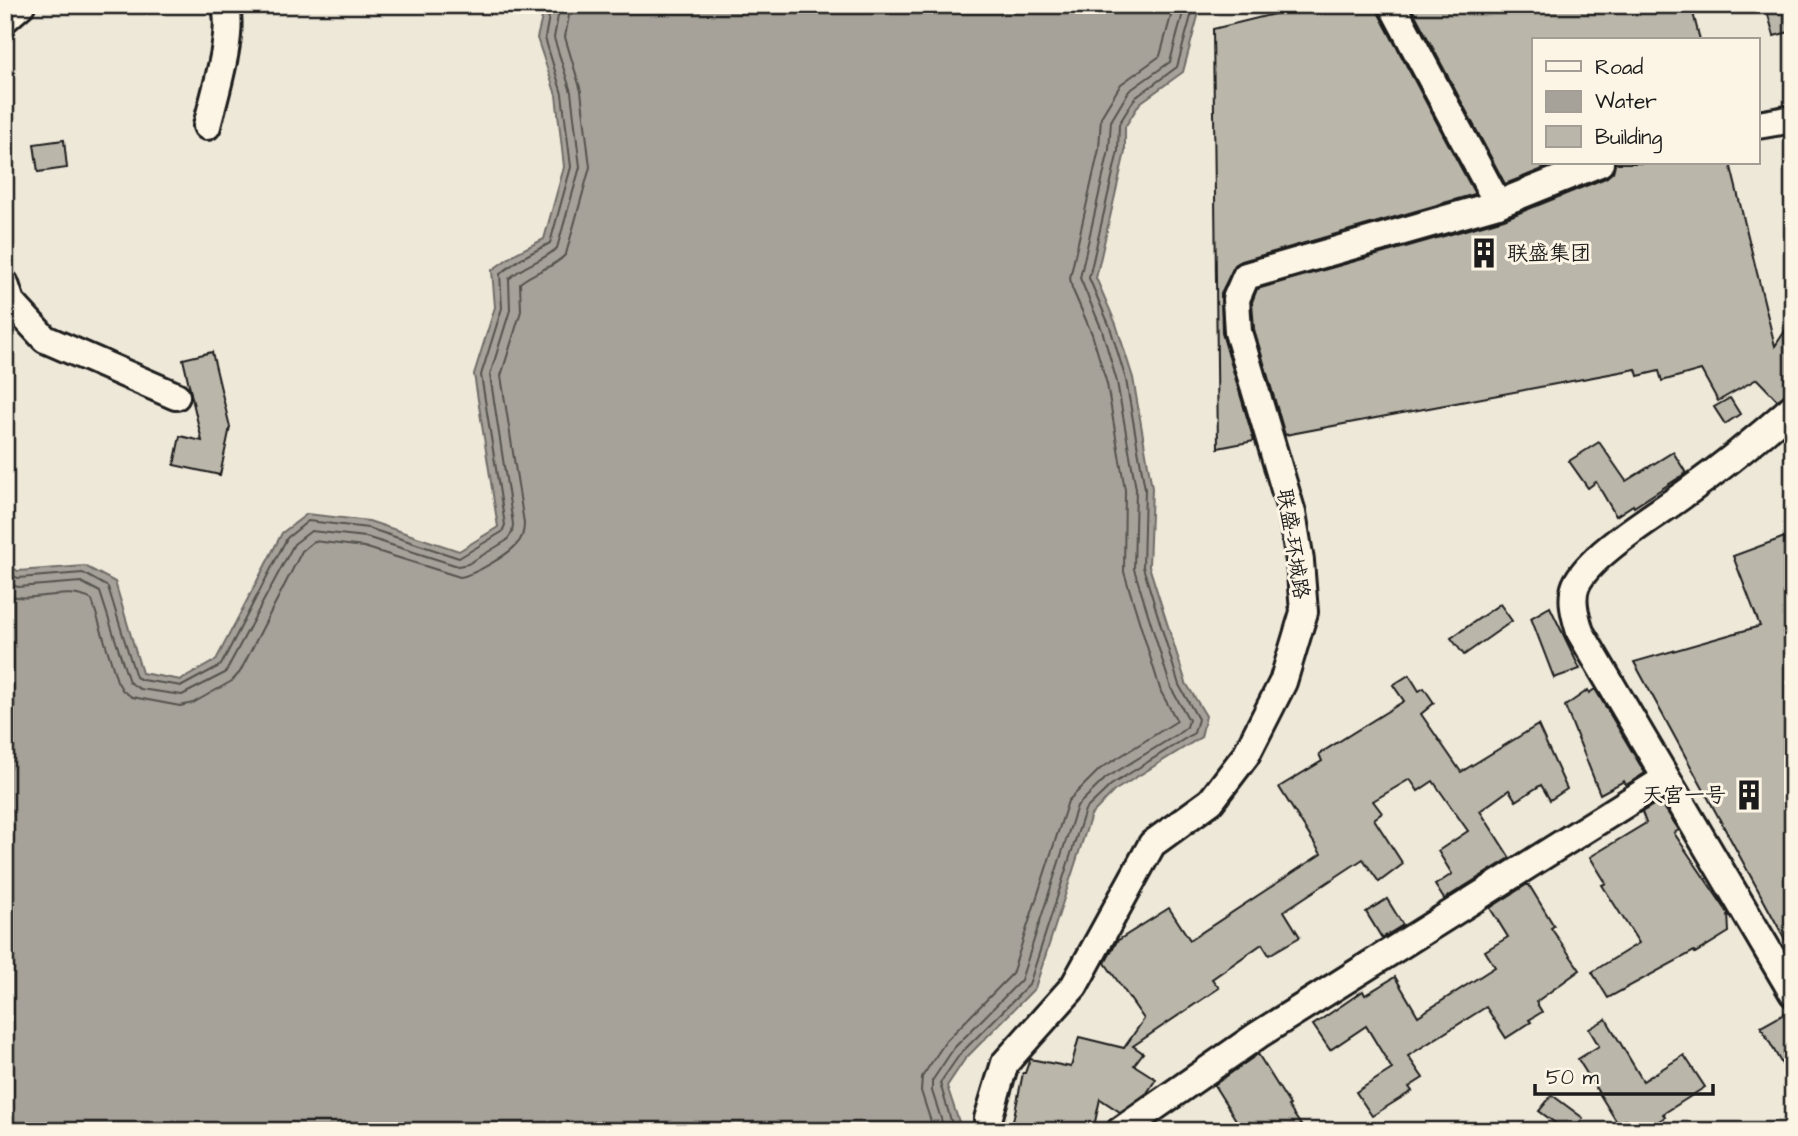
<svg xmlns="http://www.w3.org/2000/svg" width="1798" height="1136" font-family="'Architects Daughter','LXGW WenKai TC',sans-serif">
<rect width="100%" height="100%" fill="#eee8d9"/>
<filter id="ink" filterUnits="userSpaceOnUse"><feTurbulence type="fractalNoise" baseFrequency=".0143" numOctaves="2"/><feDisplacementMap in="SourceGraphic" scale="14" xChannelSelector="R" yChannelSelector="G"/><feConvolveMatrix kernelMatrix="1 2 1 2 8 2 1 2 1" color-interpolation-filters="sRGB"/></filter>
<g filter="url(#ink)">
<polygon fill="#a7a299" stroke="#6f6c67" stroke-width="2" points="545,5 1201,5 1183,72 1140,103 1125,127 1125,152 1096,278 1116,324 1133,378 1152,488 1149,566 1186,683 1206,716 1201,737 1114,791 1091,815 1035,988 965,1059 947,1086 962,1131 5,1131 5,563 18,571 85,566 115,582 142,673 181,680 216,660 282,533 307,514 369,521 459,551 498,527 474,374 495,307 492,270 516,253 544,239 564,167 556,95 537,38"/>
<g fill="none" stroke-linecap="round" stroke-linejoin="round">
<g stroke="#54524e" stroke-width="2">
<polyline points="5,572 18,578 83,573 108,587 136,677 142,680 182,686 221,665 287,538 308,521 368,528 459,558 502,532 505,525 481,375 502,308 500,274 520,259 550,243 571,167 562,94 545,38 551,5"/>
<path d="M 5,582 L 18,587 L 81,582 L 100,592 L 129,682 L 140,689 L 182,695 L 225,673 L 294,544 L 311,531 L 366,537 L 458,566 L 468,564 L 506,541 L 512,533 L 513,524 L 490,375 L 510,310 L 509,279 C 522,265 544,261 557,248 L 580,167 L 571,92 L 554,38 L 560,5"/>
<path d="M 5,594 C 33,605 65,585 92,600 L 117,681 L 123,691 L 132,697 L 180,706 L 193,703 L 232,681 L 240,672 L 302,551 L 314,541 L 364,547 L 460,577 C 474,575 508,555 517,544 C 523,538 524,531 524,523 L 501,376 L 521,311 L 520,283 C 534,271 554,268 566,254 L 590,167 L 581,91 L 565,37 L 571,5"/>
<polyline points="934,1131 921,1091 922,1077 946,1041 1012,974 1068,801 1100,769 1177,721 1161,692 1124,572 1125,490 1107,384 1092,334 1072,288 1070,278 1099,149 1101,117 1121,84 1160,56 1174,5"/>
<polyline points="945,1131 932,1091 932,1081 954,1048 1021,980 1077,806 1106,778 1178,734 1187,727 1189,720 1171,688 1134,569 1136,489 1117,382 1102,330 1080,278 1109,150 1111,121 1129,91 1170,62 1185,5"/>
<polyline points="954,1131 940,1083 960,1054 1029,985 1085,810 1111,785 1194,733 1198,719 1179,685 1143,567 1145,489 1126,380 1110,327 1089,278 1118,151 1119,124 1135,98 1177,67 1194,5"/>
</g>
</g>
<g fill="#bab6aa" stroke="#1c1c1c" stroke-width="2">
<polygon points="1311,5 1376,5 1378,12 1475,194 1242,261 1235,265 1221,293 1222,333 1254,441 1218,448 1213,29"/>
<polygon points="1410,5 1691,5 1700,40 1534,40 1534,163 1558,163 1505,184"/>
<polygon points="1793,5 1793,31 1774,36 1767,11"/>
<polygon points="64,140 67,168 38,172 34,144"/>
<polygon points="1615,163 1730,163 1775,346 1793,319 1793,392 1777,400 1757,379 1718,401 1701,370 1662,381 1659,371 1638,376 1636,369 1285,435 1254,329 1252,302 1257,289 1504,219 1606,178 1613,172"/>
<polygon points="212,352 230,427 220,475 174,465 180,436 202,441 183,359"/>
<polygon points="1730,398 1740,414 1725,424 1714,407"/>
<polygon points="1599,442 1626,481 1673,452 1686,473 1634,507 1633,505 1616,516 1596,482 1588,488 1569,461"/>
<polygon points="1793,534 1793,954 1634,662 1760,626 1733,556"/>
<polygon points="1500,604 1512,621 1464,655 1451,638"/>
<polygon points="1550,607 1580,669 1554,678 1531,618"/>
<polygon points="1409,675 1419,691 1424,688 1434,703 1421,714 1461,772 1538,725 1567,789 1550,800 1541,785 1516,801 1509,790 1480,811 1510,858 1444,899 1435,885 1452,874 1438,851 1468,831 1433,781 1418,791 1410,779 1373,801 1382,813 1374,819 1403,864 1379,882 1363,859 1284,911 1300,937 1269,955 1262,944 1212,979 1219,988 1133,1046 1143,1053 1134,1065 1156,1079 1147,1093 1120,1112 1100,1099 1093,1131 1011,1131 1023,1073 1025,1073 1030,1059 1071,1067 1079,1037 1124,1048 1144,1019 1105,963 1117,941 1169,908 1190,940 1321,854 1279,787 1322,761 1319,754 1404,701 1393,685"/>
<polygon points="1595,689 1645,773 1626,785 1624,781 1600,794 1565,706 1588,690 1589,693"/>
<polygon points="1660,801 1679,830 1674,833 1728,913 1729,932 1695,953 1694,951 1608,998 1592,972 1639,943 1602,885 1606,883 1590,857 1646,823 1642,812"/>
<polygon points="1526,885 1529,885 1554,926 1551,928 1580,970 1536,1002 1542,1012 1529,1020 1531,1022 1506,1038 1486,1007 1408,1056 1423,1078 1409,1087 1412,1091 1372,1116 1356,1092 1392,1069 1366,1026 1330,1050 1313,1025 1363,991 1365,995 1395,977 1418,1016 1495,967 1485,951 1508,937 1490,908"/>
<polygon points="1387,899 1403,925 1382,938 1366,912"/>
<polygon points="1793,1009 1793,1084 1761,1027"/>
<polygon points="1606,1019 1643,1081 1684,1055 1705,1087 1663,1114 1665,1117 1644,1131 1632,1131 1625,1120 1618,1124 1578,1059 1599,1046 1589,1029"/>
<polygon points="1258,1054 1290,1105 1288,1106 1305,1131 1243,1131 1214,1085"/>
<polygon points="1552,1095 1583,1118 1574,1131 1566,1131 1539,1111"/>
</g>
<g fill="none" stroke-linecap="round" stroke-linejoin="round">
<g stroke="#1c1c1c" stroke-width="32">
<g id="minor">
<polyline points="1392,5 1498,204"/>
<polyline points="5,19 21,5"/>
<polyline points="1758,125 1793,119"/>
<path d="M 207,126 C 214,97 235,31 225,5"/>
<polyline points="5,284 11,302 45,339 176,396"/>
<path d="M 1793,407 C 1758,438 1721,468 1683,495 C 1655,516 1590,554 1576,585 C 1570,600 1576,618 1580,632 L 1793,993"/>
<polyline points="992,1131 988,1119 1005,1063 1074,986 1152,844 1211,801 1246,755 1283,682 1304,612 1300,561 1292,513 1238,332 1236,299 1246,276 1498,204 1600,163"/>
<polyline points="1120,1131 1258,1035 1665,779"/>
</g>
</g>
<use href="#minor" stroke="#fcf5e5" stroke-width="26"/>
</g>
</g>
<defs>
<g id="building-bare" transform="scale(2.415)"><path d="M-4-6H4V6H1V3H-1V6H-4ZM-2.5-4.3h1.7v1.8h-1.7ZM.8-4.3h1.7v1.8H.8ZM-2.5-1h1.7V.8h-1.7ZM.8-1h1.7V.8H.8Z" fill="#1c1c1c" stroke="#fcf5e5" stroke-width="2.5" paint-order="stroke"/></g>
</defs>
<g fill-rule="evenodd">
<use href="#building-bare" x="1484" y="253"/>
<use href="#building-bare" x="1749" y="795"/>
</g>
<g text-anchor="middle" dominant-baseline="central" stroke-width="6" stroke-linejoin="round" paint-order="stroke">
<g font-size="21" fill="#1c1c1c" stroke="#fcf5e5" text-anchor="start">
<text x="1507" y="253">联盛集团</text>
<text x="1726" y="795" text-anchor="end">天宫一号</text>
</g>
<g font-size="21" fill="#1c1c1c" stroke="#fcf5e5">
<text transform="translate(1293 544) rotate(81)">联盛-环城路</text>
</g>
</g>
<rect width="1798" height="1136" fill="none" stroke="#fcf5e5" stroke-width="28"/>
<rect x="14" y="14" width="1770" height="1108" fill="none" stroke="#1c1c1c" stroke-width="2.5" filter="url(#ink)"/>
<rect x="1532" y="38" width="228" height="126" fill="#fcf5e5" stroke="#a29e95" stroke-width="2"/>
<rect x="1546" y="61" width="35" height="10" fill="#fcf5e5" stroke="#a29e95" stroke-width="2"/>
<text x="1595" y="74" font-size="21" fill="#1c1c1c">Road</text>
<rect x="1546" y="91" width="35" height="21" fill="#a7a299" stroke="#a29e95" stroke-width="2"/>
<text x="1595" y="108" font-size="21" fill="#1c1c1c">Water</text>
<rect x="1546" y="126" width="35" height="21" fill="#bab6aa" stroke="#a29e95" stroke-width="2"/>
<text x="1595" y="144" font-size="21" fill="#1c1c1c">Building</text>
<path d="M1535 1084v10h178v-10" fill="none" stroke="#1c1c1c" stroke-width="3.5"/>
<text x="1546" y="1084" font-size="21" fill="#1c1c1c" stroke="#fcf5e5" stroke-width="5" paint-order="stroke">50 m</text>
</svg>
